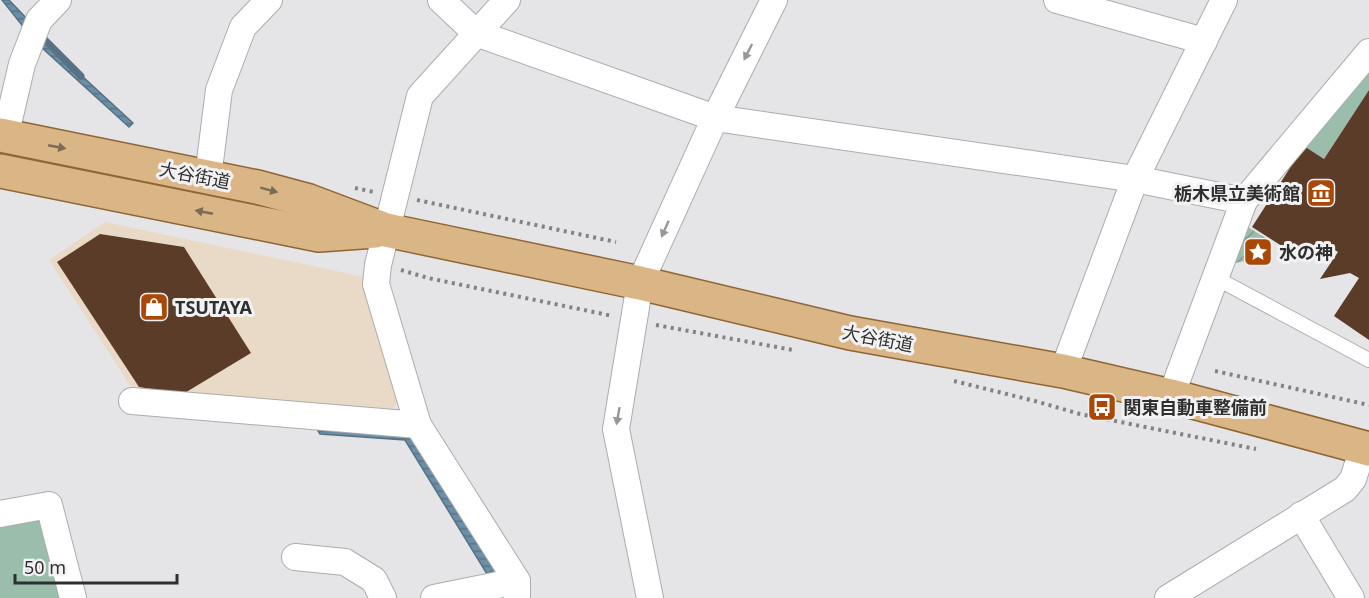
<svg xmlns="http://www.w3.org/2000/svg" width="1369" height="598" font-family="'Noto Sans','Noto Sans JP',sans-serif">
<defs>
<pattern id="garden-furrows" width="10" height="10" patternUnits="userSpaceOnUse" patternTransform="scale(1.5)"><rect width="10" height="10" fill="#9abdac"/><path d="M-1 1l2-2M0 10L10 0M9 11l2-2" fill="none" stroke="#7e9a8c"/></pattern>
<pattern id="water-rules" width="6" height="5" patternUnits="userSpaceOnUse" patternTransform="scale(1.5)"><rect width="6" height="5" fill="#6a8fa7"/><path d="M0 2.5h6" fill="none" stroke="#587588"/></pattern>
</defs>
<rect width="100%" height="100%" fill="#e5e5e7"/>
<polygon fill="#e9d9c7" points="105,222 360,276 372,288 399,399 393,409 135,393 49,260"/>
<g fill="#9abdac">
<polygon points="1369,68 1369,90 1324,159 1304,146"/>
<polygon points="44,516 66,598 0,598 0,528"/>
</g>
<polygon fill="url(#garden-furrows)" points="1246,226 1269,240 1259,258 1235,263 1231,259"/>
<g fill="url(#water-rules)" stroke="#587283" stroke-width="1.5">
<polygon points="2,0 9,0 31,23 29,34"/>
<polygon points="43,40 133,123 129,127 41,47"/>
<polygon points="313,423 410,433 495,570 487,574 405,440 320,434"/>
</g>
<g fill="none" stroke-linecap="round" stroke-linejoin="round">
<polyline stroke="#587283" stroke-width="7" points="40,35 81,76"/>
</g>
<g fill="#5b3c28">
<polygon points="1369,90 1369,340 1334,316 1359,278 1350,273 1320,279 1338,252 1320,241 1307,262 1252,227 1304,146 1324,159"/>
<polygon points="100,234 184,247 251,353 183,394 139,387 57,262"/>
</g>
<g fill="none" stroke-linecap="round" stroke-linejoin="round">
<g stroke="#acacae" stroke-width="16">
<polyline id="lane" points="1214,277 1369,360"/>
</g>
<g stroke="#acacae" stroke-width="28">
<g id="street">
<polyline points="441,0 476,33 715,118 1135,179 1244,201"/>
<polyline points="507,0 420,96 378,265 376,284 418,425 517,581 517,598"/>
<polyline points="1057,0 1204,41"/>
<polyline points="5,137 22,64 39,20 58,0"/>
<polyline points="208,177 219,90 243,27 269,0"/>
<polyline points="1063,371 1135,179 1224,0"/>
<polyline points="1171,396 1244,201 1369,52"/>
<polyline points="132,401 418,425"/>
<polyline points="0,514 49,505 73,598"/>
<polyline points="1301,515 1351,598"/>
<polyline points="295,557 345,562 374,580 383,598"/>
<polyline points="434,598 517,581"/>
<polyline points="650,598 616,429 640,283 715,118 774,0"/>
<polyline points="1168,598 1345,489 1353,479 1363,448"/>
</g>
</g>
<g stroke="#8e6634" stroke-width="36">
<g id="primary">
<polyline points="0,135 257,187 309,201 386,230 640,283 850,333 1063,371 1171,396 1369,449"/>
<polyline points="0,171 319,235 375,231"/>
</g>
</g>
<g stroke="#828283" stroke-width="4" stroke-dasharray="3 4.5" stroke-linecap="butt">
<polyline points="355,188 374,192"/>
<polyline points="417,200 616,242"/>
<polyline points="401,270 428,278 613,316"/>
<polyline points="656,325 793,350"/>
<polyline points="1215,371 1369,405"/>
<polyline points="954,381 1035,401 1080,414 1256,449"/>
</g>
<use href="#lane" stroke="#fff" stroke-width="14"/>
<use href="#street" stroke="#fff" stroke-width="26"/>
<use href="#primary" stroke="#dab586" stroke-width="33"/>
</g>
<defs><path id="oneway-solid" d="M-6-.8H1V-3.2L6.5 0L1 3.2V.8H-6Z" transform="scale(1.5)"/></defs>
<g fill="#979797">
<use href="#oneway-solid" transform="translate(748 52) rotate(117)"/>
<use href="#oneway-solid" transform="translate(665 229) rotate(114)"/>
<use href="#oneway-solid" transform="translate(618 416) rotate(100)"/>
</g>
<g fill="#7c6b56">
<use href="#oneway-solid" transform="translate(57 147) rotate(11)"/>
<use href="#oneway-solid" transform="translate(269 190) rotate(15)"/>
<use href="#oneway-solid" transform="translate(204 212) rotate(-169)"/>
</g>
<defs>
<g id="museum-square" transform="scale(1.5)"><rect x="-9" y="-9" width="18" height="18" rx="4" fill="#aa4807" stroke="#f2f2f4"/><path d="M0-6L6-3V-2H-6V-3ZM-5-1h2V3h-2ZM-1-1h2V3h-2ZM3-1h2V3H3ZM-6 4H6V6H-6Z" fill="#fff"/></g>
<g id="sight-square" transform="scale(1.5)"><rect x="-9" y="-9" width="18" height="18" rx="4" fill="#aa4807" stroke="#f2f2f4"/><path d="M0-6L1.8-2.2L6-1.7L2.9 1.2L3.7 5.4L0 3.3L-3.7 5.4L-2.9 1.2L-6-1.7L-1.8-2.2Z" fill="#fff"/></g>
<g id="shop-square" transform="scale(1.5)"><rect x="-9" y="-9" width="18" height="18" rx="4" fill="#aa4807" stroke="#f2f2f4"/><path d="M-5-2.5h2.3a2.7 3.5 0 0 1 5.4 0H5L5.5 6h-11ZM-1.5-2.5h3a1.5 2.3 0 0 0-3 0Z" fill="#fff"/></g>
<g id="bus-square" transform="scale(1.5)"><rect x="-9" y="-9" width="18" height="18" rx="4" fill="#aa4807" stroke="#f2f2f4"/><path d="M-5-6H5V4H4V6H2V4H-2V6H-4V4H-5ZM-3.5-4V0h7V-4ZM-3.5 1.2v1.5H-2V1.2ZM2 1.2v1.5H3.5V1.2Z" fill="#fff"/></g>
</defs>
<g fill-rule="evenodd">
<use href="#museum-square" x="1321" y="193"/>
<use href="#sight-square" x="1258" y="252"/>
<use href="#shop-square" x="154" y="307"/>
<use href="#bus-square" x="1102" y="407"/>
</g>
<g text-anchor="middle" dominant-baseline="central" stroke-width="6" stroke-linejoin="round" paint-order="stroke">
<g font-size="18" fill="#2f2f2f" stroke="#f2f2f4">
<text transform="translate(195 175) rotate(11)">大谷街道</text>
<text transform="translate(878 338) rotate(11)">大谷街道</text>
</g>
<g font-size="18" font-weight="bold" fill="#2f2f2f" stroke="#f2f2f4" text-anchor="start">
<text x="1300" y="193" text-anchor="end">栃木県立美術館</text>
<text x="1279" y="252">水の神</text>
<text x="175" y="307">TSUTAYA</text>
<text x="1123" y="407">関東自動車整備前</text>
</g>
</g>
<path d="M15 574v9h162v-9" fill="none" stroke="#2f2f2f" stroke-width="3"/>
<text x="24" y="574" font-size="18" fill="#2f2f2f" stroke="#f2f2f4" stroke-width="4.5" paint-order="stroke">50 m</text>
</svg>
